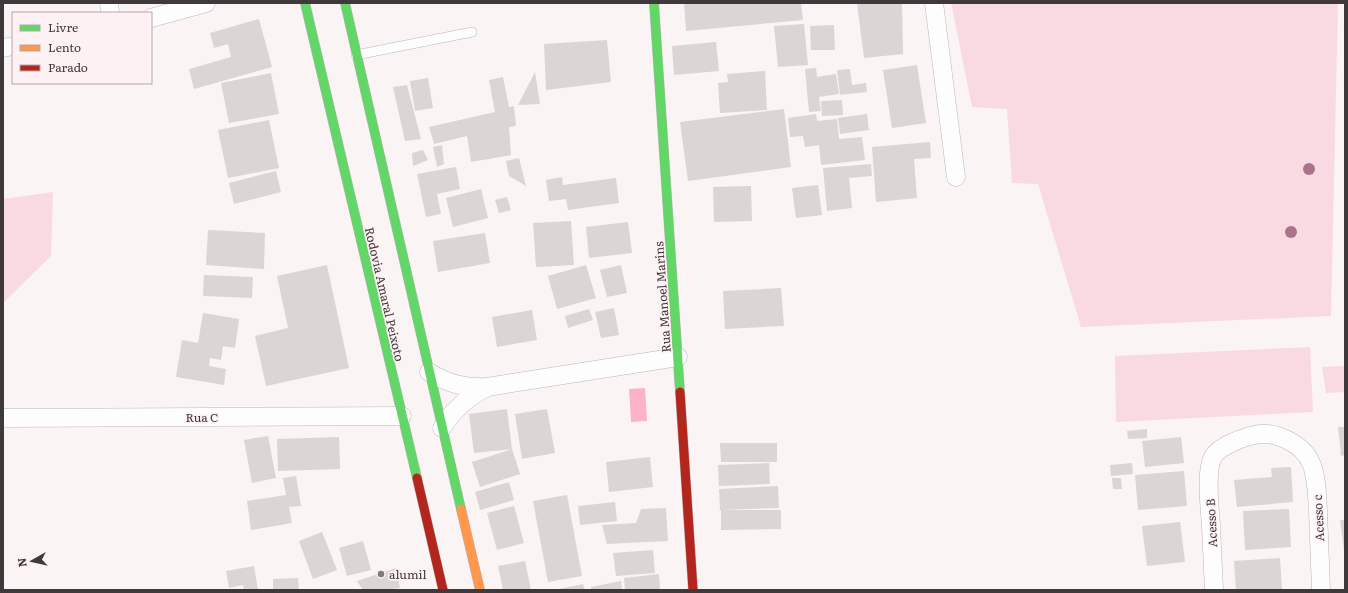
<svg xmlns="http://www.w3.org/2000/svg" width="1348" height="593" font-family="Literata,serif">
<rect width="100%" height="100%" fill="#fbf4f5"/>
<g fill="#f9dae2">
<polygon points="951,3 1338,3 1331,316 1081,327 1038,184 1012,183 1007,109 972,107"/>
<polygon points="53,192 51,256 3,303 3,199"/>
<polygon points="1310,347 1313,412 1116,422 1115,356"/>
<polygon points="1345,366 1345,392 1326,393 1322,367"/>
</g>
<polygon fill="#fcb3c9" points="645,388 647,421 631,422 629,389"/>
<g fill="#dbd5d6">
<polygon points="684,3 801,3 803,20 686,31"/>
<polygon points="857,3 902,3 903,54 864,58"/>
<polygon points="259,19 272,67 194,89 189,69 231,57 228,44 214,48 210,33"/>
<polygon points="804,24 808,65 778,67 774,26"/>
<polygon points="834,25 835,50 811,50 810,26"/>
<polygon points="607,40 611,82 546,90 544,44"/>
<polygon points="716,42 719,71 674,75 672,46"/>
<polygon points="917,65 926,123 892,128 883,70"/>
<polygon points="816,68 817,77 836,74 839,94 819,97 821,111 809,112 805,69"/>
<polygon points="850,69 852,85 866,83 867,92 840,95 837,70"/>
<polygon points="765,71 767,110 720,113 718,83 728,82 727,74"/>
<polygon points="535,72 540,104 518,105"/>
<polygon points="271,73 279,114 229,123 221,83"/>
<polygon points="503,77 509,107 514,106 516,126 509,127 511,155 471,162 467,136 434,144 429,127 495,112 489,80"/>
<polygon points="428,78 433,108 415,111 410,81"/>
<polygon points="407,85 421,139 405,141 393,87"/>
<polygon points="842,100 843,115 822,116 821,101"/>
<polygon points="784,109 791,167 688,181 680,122"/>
<polygon points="816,114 817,121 837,119 839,139 862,137 865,160 821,165 819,145 805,147 803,136 790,137 788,118"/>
<polygon points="867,114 869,130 840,134 838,118"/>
<polygon points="269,120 279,168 228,178 218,130"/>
<polygon points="930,142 931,158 914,159 917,198 876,202 872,147"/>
<polygon points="442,145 444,164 437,167 433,147"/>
<polygon points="423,150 428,160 413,166 412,153"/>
<polygon points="519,158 526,186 509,176 506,161"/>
<polygon points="871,164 872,176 849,178 852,208 827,211 823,168"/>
<polygon points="456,167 460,189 437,194 441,214 426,217 417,174"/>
<polygon points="276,171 281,192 234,204 229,183"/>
<polygon points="562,177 563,185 616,178 619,203 568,210 566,199 549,201 546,180"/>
<polygon points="818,185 822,215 796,218 792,188"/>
<polygon points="751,186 752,221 714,222 713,187"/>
<polygon points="481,189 488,218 453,227 446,198"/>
<polygon points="507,197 511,210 499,213 495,200"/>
<polygon points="571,221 574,265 536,267 533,223"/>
<polygon points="628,222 632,253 589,258 586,227"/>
<polygon points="208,230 265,233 264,269 206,265"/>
<polygon points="485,233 490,263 438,272 433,241"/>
<polygon points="327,265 349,368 266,386 255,336 288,328 277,276"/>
<polygon points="586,265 596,298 557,309 548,276"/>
<polygon points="621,265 627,293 607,297 600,270"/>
<polygon points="204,275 253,277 252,298 203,296"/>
<polygon points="781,288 784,326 725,329 723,291"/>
<polygon points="614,308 619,335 601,338 595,312"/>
<polygon points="589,309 593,320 568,328 565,316"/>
<polygon points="532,310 537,340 497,347 492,317"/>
<polygon points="203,313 239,319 235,348 223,346 221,360 210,358 209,366 226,369 224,385 176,377 182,340 198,343"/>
<polygon points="507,409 512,449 474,453 469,414"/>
<polygon points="547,409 555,453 522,459 515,414"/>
<polygon points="1338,427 1345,427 1345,455 1341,456"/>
<polygon points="1147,429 1147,438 1128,439 1127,431"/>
<polygon points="268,436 276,478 252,483 244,440"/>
<polygon points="339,437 340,469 278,471 277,439"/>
<polygon points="1181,437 1184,463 1145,467 1142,441"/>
<polygon points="720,443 777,443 777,462 721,462"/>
<polygon points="512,449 520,474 480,487 472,462"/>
<polygon points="650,457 653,487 609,492 606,462"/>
<polygon points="769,463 770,484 719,486 718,465"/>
<polygon points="1132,463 1133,474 1111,476 1110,465"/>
<polygon points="1291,467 1293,502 1237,507 1234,480 1272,477 1271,468"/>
<polygon points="1184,471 1187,506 1138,510 1135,475"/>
<polygon points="296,476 301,506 289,507 292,523 251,530 247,501 286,495 283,478"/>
<polygon points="1112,478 1121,478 1122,489 1113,489"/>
<polygon points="509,482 514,500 480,510 475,492"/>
<polygon points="778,486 779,508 720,510 719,489"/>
<polygon points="567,495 582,576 548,582 533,501"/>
<polygon points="615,502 617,521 580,525 578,506"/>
<polygon points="514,506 524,543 497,550 487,513"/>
<polygon points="666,508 668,541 607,544 602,525 636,523 641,509"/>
<polygon points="1289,509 1291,547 1245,550 1243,511"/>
<polygon points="721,510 781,510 781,529 721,530"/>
<polygon points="1340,520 1345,520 1345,551 1344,551"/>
<polygon points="1180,522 1185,562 1147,566 1142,526"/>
<polygon points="322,532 337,570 313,579 299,541"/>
<polygon points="363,541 371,570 347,576 339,548"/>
<polygon points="653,550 655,573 616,576 613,553"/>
<polygon points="1280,558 1282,590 1236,590 1234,561"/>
<polygon points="525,561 531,590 503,590 498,566"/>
<polygon points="254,566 258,590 244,590 243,585 229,588 226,571"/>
<polygon points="396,568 400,588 381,590 363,590 357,581"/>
<polygon points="659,574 660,589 625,590 624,578"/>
<polygon points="298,578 299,590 273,590 273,579"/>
<polygon points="621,581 622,590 591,590 591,587"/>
<polygon points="583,584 585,590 559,590 559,589"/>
</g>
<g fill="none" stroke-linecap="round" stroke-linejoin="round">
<g stroke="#bcb6b7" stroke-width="10">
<polyline id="lane" points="356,55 472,32"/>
</g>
<g stroke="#bcb6b7" stroke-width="19">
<g id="street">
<polyline points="109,3 110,13"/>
<polyline points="934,3 956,177"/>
<polyline points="151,18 206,3"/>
<polyline points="3,48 13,46"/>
<path d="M 429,372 C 448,384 465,388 487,387 L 678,357"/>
<polyline points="3,418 402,416"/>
<path d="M 442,428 C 454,409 467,397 486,388"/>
<path d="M 1214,590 C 1213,569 1212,547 1211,526 C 1210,510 1205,471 1213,457 C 1219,446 1244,437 1255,435 C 1275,430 1303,444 1311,463 C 1317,476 1317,497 1318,511 C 1319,537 1320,564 1321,590"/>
</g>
</g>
<g stroke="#bcb6b7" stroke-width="10">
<g id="fast">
<polyline points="305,3 417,478"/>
<polyline points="345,3 461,509"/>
<polyline points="654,3 680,392"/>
</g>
</g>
<g stroke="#bcb6b7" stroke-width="10">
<polyline id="slow" points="461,509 480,590"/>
</g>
<g stroke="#bcb6b7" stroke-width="10">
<g id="jam">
<polyline points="680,392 693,590"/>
<polyline points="417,478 443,590"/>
</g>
</g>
<use href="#lane" stroke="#fefdfe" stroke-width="9"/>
<use href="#street" stroke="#fefdfe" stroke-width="18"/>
<use href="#fast" stroke="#63d668" stroke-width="9"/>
<use href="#slow" stroke="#ff974d" stroke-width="9"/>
<use href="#jam" stroke="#b3261e" stroke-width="9"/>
</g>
<g fill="#a9748b">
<circle cx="1309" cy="169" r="6"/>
<circle cx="1291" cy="232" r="6"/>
</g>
<circle fill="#817a7c" stroke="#fef1f4" stroke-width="1.5" cx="381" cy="574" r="4"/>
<g text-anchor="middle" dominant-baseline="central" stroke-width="3.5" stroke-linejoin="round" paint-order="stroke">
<g font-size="12" fill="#40393b" stroke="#fef1f4">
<text transform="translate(385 294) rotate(77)">Rodovia Amaral Peixoto</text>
<text transform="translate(662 297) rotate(-94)">Rua Manoel Marins</text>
<text x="202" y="417">Rua C</text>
<text transform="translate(1318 518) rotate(-93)">Acesso c</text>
<text transform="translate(1211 523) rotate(-93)">Acesso B</text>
</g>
<g font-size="12" fill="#40393b" stroke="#fef1f4" text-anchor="start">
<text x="389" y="574">alumil</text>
</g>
</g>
<rect width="1348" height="593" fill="none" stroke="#40393b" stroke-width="8"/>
<rect x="12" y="12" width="140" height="72" fill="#fef1f4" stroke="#b2a7aa"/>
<rect x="20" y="25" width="20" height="6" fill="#63d668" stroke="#b2a7aa"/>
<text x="48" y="32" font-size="12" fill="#40393b">Livre</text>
<rect x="20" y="45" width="20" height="6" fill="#ff974d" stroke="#b2a7aa"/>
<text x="48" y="52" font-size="12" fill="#40393b">Lento</text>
<rect x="20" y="65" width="20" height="6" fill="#b3261e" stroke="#b2a7aa"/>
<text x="48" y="72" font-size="12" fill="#40393b">Parado</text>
<g transform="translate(32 561) rotate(262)" stroke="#fef1f4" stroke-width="3" paint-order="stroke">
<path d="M0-3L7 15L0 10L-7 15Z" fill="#40393b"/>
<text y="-6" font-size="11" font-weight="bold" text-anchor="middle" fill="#40393b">N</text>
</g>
</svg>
